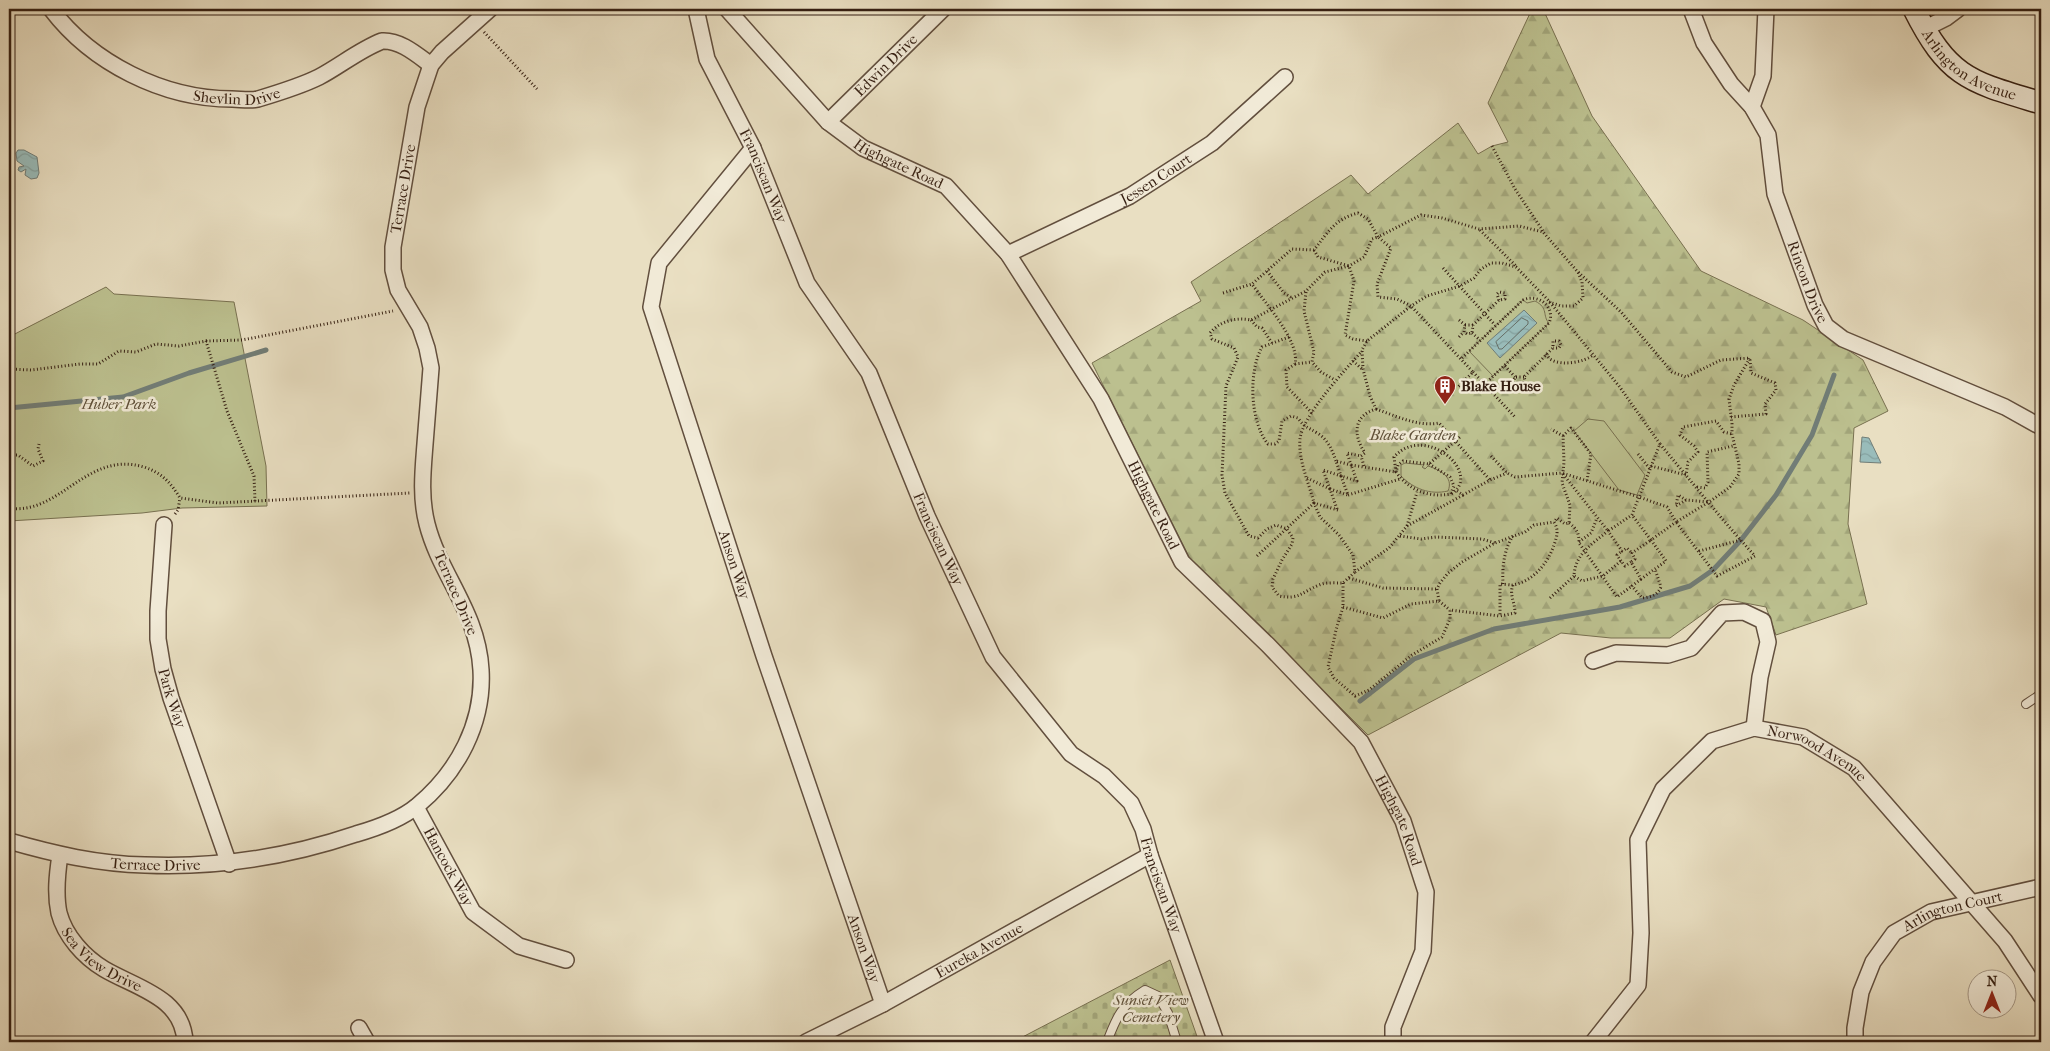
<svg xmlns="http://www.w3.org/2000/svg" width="2050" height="1051" font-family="'IM FELL French Canon',serif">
<defs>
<pattern id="forest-firs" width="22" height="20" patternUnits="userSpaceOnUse" patternTransform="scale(1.25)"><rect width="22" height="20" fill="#bcc08f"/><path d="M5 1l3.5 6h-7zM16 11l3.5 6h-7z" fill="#a2a57a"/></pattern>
<pattern id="cemetery-stones" width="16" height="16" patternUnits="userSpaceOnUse" patternTransform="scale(1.25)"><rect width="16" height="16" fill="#bcc08f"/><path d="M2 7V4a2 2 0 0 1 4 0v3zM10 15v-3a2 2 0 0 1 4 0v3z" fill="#a2a57a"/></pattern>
<pattern id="water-waves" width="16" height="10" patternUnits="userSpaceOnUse" patternTransform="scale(1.25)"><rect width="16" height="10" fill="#99bcba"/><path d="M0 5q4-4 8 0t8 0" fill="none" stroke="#84a19f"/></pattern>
</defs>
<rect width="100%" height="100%" fill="#e9dfc2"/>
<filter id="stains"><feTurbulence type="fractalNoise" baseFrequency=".004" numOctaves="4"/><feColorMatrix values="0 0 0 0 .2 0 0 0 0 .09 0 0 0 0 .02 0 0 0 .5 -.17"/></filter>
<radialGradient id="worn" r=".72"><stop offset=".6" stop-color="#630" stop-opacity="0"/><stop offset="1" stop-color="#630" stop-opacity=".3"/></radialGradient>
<polygon fill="url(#forest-firs)" stroke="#787050" points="1532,9 1543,9 1592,116 1701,271 1803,320 1863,360 1888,411 1854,428 1848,524 1867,604 1776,635 1766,607 1724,599 1670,638 1611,638 1561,633 1368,735 1189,557 1092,363 1201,301 1191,282 1351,175 1368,194 1458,123 1478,154 1492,146 1508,142 1488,103"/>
<polygon fill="url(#cemetery-stones)" stroke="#787050" points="1170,960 1199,1042 1013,1042"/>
<g fill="#bcc08f" stroke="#787050">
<polygon points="106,287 114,294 234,302 266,466 267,506 182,508 142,513 9,521 9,337"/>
<path d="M 1523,300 L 1527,303 L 1535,301 C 1549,308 1542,316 1549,323 L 1493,376 L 1469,351 Z"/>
<polygon points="1588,419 1604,421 1645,475 1637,495 1619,490 1574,431"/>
<path d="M 1405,463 L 1424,465 L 1422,467 L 1425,469 L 1428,466 C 1440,470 1454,477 1448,491 C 1430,495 1414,489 1401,476 L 1401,465 Z"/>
</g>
<g fill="url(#water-waves)" stroke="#717d77">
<polygon points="18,150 24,150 37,157 39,173 37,178 31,179 25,175 26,169 21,172 18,170 19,167 24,166 17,161 16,153"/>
<polygon points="1524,310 1537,323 1500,358 1487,343"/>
<polygon points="1862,437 1869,438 1881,463 1860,462"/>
</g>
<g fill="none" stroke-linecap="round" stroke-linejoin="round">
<polygon stroke="#676e66" stroke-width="1" points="1522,318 1528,321 1528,324 1502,349 1499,349 1496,342"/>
<g stroke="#717d77" stroke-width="5">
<polyline points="9,408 123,397 189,373 266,350"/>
<polyline points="1360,701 1414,659 1494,629 1620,607 1690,586 1713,570 1741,540 1776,495 1812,435 1834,375"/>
</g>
<g stroke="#624f3e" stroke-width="10">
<g id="service">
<polyline points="2026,704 2041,694"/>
<path d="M 1107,1042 C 1116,1018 1122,1004 1145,990 L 1158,996 L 1168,1013 L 1177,1042"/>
</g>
</g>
<g stroke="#624f3e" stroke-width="18">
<g id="minor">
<path id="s1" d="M 51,9 C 92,63 163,99 232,99 C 240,99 250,101 258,99 C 278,93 301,86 319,77 C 340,66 359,50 382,41 C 400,40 416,54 431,65"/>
<path id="s2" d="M 696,9 L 707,59 L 753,148 L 807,283 L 869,373 L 927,516 L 993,657 L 1071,754 L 1104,776 L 1131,803 L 1143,829 L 1150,855 L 1216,1042"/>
<path id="s3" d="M 727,9 L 828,122 L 863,148 L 946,186 L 1008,254 L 1101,399 L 1182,562 L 1268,645 L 1361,742 L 1403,821 L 1426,892 L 1423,951 L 1393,1027 L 1393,1042"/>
<path id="s4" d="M 1691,9 L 1704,43 L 1731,84 L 1752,107 L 1768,135 L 1775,194 L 1815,305 L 1826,326 L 1843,339 L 2005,407 L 2041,427"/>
<polyline points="1924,29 1946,18 1958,9"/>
<polyline points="1752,107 1763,76 1766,9"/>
<path id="s5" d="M 828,122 L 943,9"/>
<path id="s6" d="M 753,148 L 659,263 L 651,307 L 764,656 L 883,1004"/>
<path id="s7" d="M 1008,254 L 1130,196 L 1212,143 L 1285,77"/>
<path id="s8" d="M 164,525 L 158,611 L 158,639 L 163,669 L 171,698 L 229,864"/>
<polyline points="1593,661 1616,653 1668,655 1691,648 1722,613 1744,612 1763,621 1768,642 1760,677 1754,728"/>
<path id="s9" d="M 416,807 L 473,912 L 519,946 L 566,960"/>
<path id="s10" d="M 9,841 C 54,854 98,864 145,865 C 217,868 288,857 356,834 C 377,828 400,820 417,806 C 458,772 484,723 481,670 C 478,612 440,575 427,524 C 420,497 423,470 425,444 C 427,418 429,393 431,368 L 427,348 L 420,327 L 398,290 L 393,270 L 393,247 L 417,107 L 431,65 L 442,52 L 490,9"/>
<path id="s11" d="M 60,855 C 57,875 55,894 59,913 C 65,936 84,957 104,969 C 136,988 183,997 185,1042"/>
<polyline points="359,1028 367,1042"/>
<path id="s12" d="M 806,1042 L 883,1004 L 1150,855"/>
<path id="s13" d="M 1593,1042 L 1638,985 L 1641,933 L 1638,840 L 1663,789 L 1712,741 L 1754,728 L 1803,737 L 1854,768 L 2005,941 L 2041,996"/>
<path id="s14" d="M 1855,1042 L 1855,1028 L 1861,992 L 1873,962 L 1894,933 L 1931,912 L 2041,887"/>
</g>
</g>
<g stroke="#351f12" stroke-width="24">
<g id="secondary">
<path id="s15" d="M 1914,9 C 1949,79 1971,82 2041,103"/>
</g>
</g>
<g stroke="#351f12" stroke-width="3" stroke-dasharray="1 2.5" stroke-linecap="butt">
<polyline points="484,32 537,89"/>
<polyline points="1492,146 1515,189 1543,231"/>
<polyline points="1480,230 1516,266"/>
<polyline points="1314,250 1318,257 1349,266 1354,281 1345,335 1353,339 1367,341"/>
<polyline points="1443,268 1495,325"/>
<polyline points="1267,271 1284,293 1292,298"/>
<polyline points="1306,292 1304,311 1314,352 1312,362 1321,372 1335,380"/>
<polyline points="1223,293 1252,284"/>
<polyline points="1549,302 1561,306 1574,306 1583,298 1582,282 1578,272"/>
<polyline points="1251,320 1257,327 1262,328 1272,343"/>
<polyline points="1459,320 1465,325"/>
<polyline points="1473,325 1465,325 1464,332 1467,334 1472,333 1473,325 1499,300 1505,299 1505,293 1499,292 1497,294 1499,300"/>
<polyline points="1472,333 1480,340"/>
<path d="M 1289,337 L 1262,347 C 1248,372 1250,422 1268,444 L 1275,444 L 1279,441 L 1282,421 L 1291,416 L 1298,418 C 1305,428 1308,427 1317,433 C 1328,439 1332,450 1336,461"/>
<polyline points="1459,337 1464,332"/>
<polyline points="206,341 242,340 393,311"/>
<path d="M 1546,354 C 1548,356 1549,359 1552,360 C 1562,366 1585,362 1593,355"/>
<path d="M 1462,358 L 1523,300 C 1538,293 1556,307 1549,323 L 1485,384"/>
<polyline points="1353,361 1362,369"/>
<polyline points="1295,364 1312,362"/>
<polyline points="1505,366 1515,377"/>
<polyline points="9,369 31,370 80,364 98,364 119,351 136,352 156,344 179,346 206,341 227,411 254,476 255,502"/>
<polyline points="1473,372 1515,417"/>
<polyline points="1524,377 1515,377 1513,382 1515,385 1522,385 1525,380 1524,377 1553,348 1553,341 1559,341 1561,345 1559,348 1553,348"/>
<polyline points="1522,385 1527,390"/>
<polyline points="1511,390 1515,385"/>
<path d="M 1376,409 C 1396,416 1418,427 1439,423 L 1490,480"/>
<path d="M 1312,413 L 1287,387 L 1286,370 L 1295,364 C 1300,341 1265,303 1252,284 L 1292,249 L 1314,250 C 1328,232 1335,219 1358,213 L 1368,219 L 1378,237 L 1421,215 L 1442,218 L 1479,229 L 1519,226 L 1543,232 L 1577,271 L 1621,312 L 1672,372 L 1686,377 L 1721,360 L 1750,358"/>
<polyline points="1731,417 1766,414 1765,404 1776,390 1775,383 1751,373 1750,359"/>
<polyline points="1563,436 1571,428 1591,454 1587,481"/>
<path d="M 1660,444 C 1691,481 1722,520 1755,556 L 1717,576 L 1676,522 L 1709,502 L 1730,487 L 1739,474 L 1739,464 L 1732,434 L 1732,424 L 1729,399 L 1734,385 L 1750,358"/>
<polyline points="1638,454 1650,469"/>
<polyline points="9,455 18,455 33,466 43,461 38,449 39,444"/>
<polyline points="1491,456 1507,473 1515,477 1562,473 1639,497 1632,515 1608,531 1563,474"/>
<path d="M 1429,464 L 1450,477 L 1454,486 L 1451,494 C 1428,498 1409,490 1396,472 L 1398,465 L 1403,461 L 1429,464 L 1460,437"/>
<path d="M 1364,466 L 1361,456 L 1365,453 C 1353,435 1353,416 1376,409 L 1370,396 L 1363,369 L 1362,350 L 1367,341 L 1411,306 L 1473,372 L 1458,387"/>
<polyline points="1651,466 1686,475 1688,462 1698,452 1694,446 1680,435 1683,427 1716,421 1724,432 1732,434"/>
<polyline points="1307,478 1330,489"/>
<polyline points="1697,487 1705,488 1708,482 1707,452 1733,446"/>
<polyline points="1330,489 1323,470 1341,476 1336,461 1351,465 1347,453 1361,456"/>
<polyline points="1457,491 1463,495 1490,480 1507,473"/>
<polyline points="1348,495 1400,479"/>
<polyline points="1686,500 1676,506 1678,495 1686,500 1709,502"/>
<path d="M 9,508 C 60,516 86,450 144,467 C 162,473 171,483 180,498 L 218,503 L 410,493"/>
<path d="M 1337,509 L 1330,489 L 1348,495 L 1341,476 L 1357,481 L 1351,465 L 1396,472 L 1394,457 C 1425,422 1484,474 1451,494"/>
<path d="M 1338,510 L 1314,503 L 1320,517 L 1339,535 L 1353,555 L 1355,572 L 1343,583 C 1336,583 1326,582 1319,585 C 1302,592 1299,600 1279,596 L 1272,587 L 1273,579 L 1282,560 L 1292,544 L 1293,538 L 1287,529 L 1276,525 L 1267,529 L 1258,538 L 1249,536 L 1225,493 L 1222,475 L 1226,386 L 1238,357 L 1234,348 L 1212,339 L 1210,333 C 1220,321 1236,317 1251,320 L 1306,291 L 1325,272 L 1349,266 L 1364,257 L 1372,239 L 1378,237 L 1391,248 L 1377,284 L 1378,297 L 1397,299 L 1411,306 L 1427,296 L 1460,286 L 1474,278 L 1481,269 L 1491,263 L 1502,263 L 1516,267 L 1549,301 L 1619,386 L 1660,444 L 1639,497 L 1667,507 L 1676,522 L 1651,540 L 1632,515"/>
<polyline points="175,514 178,510 180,498"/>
<path d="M 1569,523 C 1577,529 1579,533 1579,543 L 1617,597 L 1632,586"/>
<polyline points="1407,526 1417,492"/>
<polyline points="1400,536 1421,539 1436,537 1482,539 1495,543"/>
<polygon points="1651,540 1666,561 1641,579 1631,562 1635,559 1632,553"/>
<polyline points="1579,542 1591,533 1597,518"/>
<polyline points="1699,551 1741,540"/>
<path d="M 1257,556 L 1314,503 C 1309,483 1298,460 1300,439 C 1302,416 1346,369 1362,351"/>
<polyline points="1621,561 1617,555 1622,551"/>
<path d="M 1631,562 L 1625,566 L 1621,561 L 1603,576 L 1582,581 L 1574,576 C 1575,554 1592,544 1608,531 L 1622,551 L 1627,548 L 1632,553"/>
<polyline points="1355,572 1389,548 1407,526 1463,495"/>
<polyline points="1349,578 1383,588 1437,589"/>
<path d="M 1641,579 L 1632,586 L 1642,598 C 1651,597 1658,595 1661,587 L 1655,569"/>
<polyline points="1343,583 1343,607 1336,630 1328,667 1334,678 1355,696 1369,690 1412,655 1442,637 1450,619 1450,610 1500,616"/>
<path d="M 1503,584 C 1502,568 1504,549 1513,536"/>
<path d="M 1513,585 C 1509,595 1515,602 1515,613 L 1500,616 L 1500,584 C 1504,584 1509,585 1512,585 C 1533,582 1548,563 1554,545 C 1557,537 1559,530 1554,522 L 1557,518 L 1565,524 L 1569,523 L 1570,505 L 1562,483 L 1564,462 L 1563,436 L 1551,429"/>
<polyline points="1550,598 1574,576"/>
<polyline points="1439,601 1450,610"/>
<polyline points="1343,607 1383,618 1411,604 1439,601 1437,589 1440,583 1448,573 1462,562 1495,543 1525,532 1534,525 1554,522"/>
</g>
<use href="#service" stroke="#f1ead7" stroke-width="8"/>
<use href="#minor" stroke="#f1ead7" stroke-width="15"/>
<use href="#secondary" stroke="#f1ead7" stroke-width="21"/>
</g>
<defs>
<g id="building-pin" transform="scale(1.125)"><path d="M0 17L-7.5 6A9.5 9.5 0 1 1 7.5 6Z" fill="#8f2418" stroke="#f1ead7"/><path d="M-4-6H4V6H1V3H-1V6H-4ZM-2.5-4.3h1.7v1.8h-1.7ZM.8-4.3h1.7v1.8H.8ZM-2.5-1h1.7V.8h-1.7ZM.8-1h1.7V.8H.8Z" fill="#fff"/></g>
</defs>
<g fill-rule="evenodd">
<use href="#building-pin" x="1445" y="386"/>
</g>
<g text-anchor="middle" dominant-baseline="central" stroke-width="5" stroke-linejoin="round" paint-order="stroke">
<g font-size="15" fill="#351f12" stroke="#f1ead7">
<text stroke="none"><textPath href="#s15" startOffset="82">Arlington Avenue</textPath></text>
<text stroke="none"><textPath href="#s5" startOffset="81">Edwin Drive</textPath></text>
<text stroke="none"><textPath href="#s1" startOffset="214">Shevlin Drive</textPath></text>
<text stroke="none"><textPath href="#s3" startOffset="234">Highgate Road</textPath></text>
<text stroke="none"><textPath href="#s2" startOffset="181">Franciscan Way</textPath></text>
<text stroke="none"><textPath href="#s7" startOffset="166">Jessen Court</textPath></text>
<text stroke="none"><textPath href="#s10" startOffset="1078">Terrace Drive</textPath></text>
<text stroke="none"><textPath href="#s4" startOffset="302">Rincon Drive</textPath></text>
<text stroke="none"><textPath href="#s3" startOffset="669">Highgate Road</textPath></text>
<text stroke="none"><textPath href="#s2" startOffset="586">Franciscan Way</textPath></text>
<text stroke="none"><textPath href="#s6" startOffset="464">Anson Way</textPath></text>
<text transform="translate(456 593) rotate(67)">Terrace Drive</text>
<text stroke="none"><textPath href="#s8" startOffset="175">Park Way</textPath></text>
<text stroke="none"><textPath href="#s13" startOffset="456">Norwood Avenue</textPath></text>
<text stroke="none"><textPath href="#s3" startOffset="1074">Highgate Road</textPath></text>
<text stroke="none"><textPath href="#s10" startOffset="149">Terrace Drive</textPath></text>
<text stroke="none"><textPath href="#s9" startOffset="68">Hancock Way</textPath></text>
<text stroke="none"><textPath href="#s2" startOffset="1006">Franciscan Way</textPath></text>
<text stroke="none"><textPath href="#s14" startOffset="182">Arlington Court</textPath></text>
<text stroke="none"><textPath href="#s6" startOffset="869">Anson Way</textPath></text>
<text stroke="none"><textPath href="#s12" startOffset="196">Eureka Avenue</textPath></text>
<text stroke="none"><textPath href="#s11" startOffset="124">Sea View Drive</textPath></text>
</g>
<g font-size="15" font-weight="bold" fill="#351f12" stroke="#f1ead7" text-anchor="start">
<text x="1461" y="386">Blake House</text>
</g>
<g font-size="15" font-style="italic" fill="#5e4f38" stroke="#f1ead7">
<text x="119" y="404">Huber Park</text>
<text x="1413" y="435">Blake Garden</text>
<text x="1151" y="1000">Sunset View<tspan x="1151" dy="17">Cemetery</tspan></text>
</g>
</g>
<rect width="2050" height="1051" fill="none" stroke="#e9dfc2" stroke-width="30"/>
<rect x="10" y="10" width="2030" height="1031" fill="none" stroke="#351f12" stroke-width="2.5"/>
<rect x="15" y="15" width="2020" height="1021" fill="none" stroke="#351f12"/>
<g transform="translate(1992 994)"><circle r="24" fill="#f1ead7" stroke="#a69988"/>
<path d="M0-4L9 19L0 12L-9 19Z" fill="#8f2418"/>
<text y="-8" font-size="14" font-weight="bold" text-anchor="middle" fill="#351f12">N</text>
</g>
<rect width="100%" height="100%" filter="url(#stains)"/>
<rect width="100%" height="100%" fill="url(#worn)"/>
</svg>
